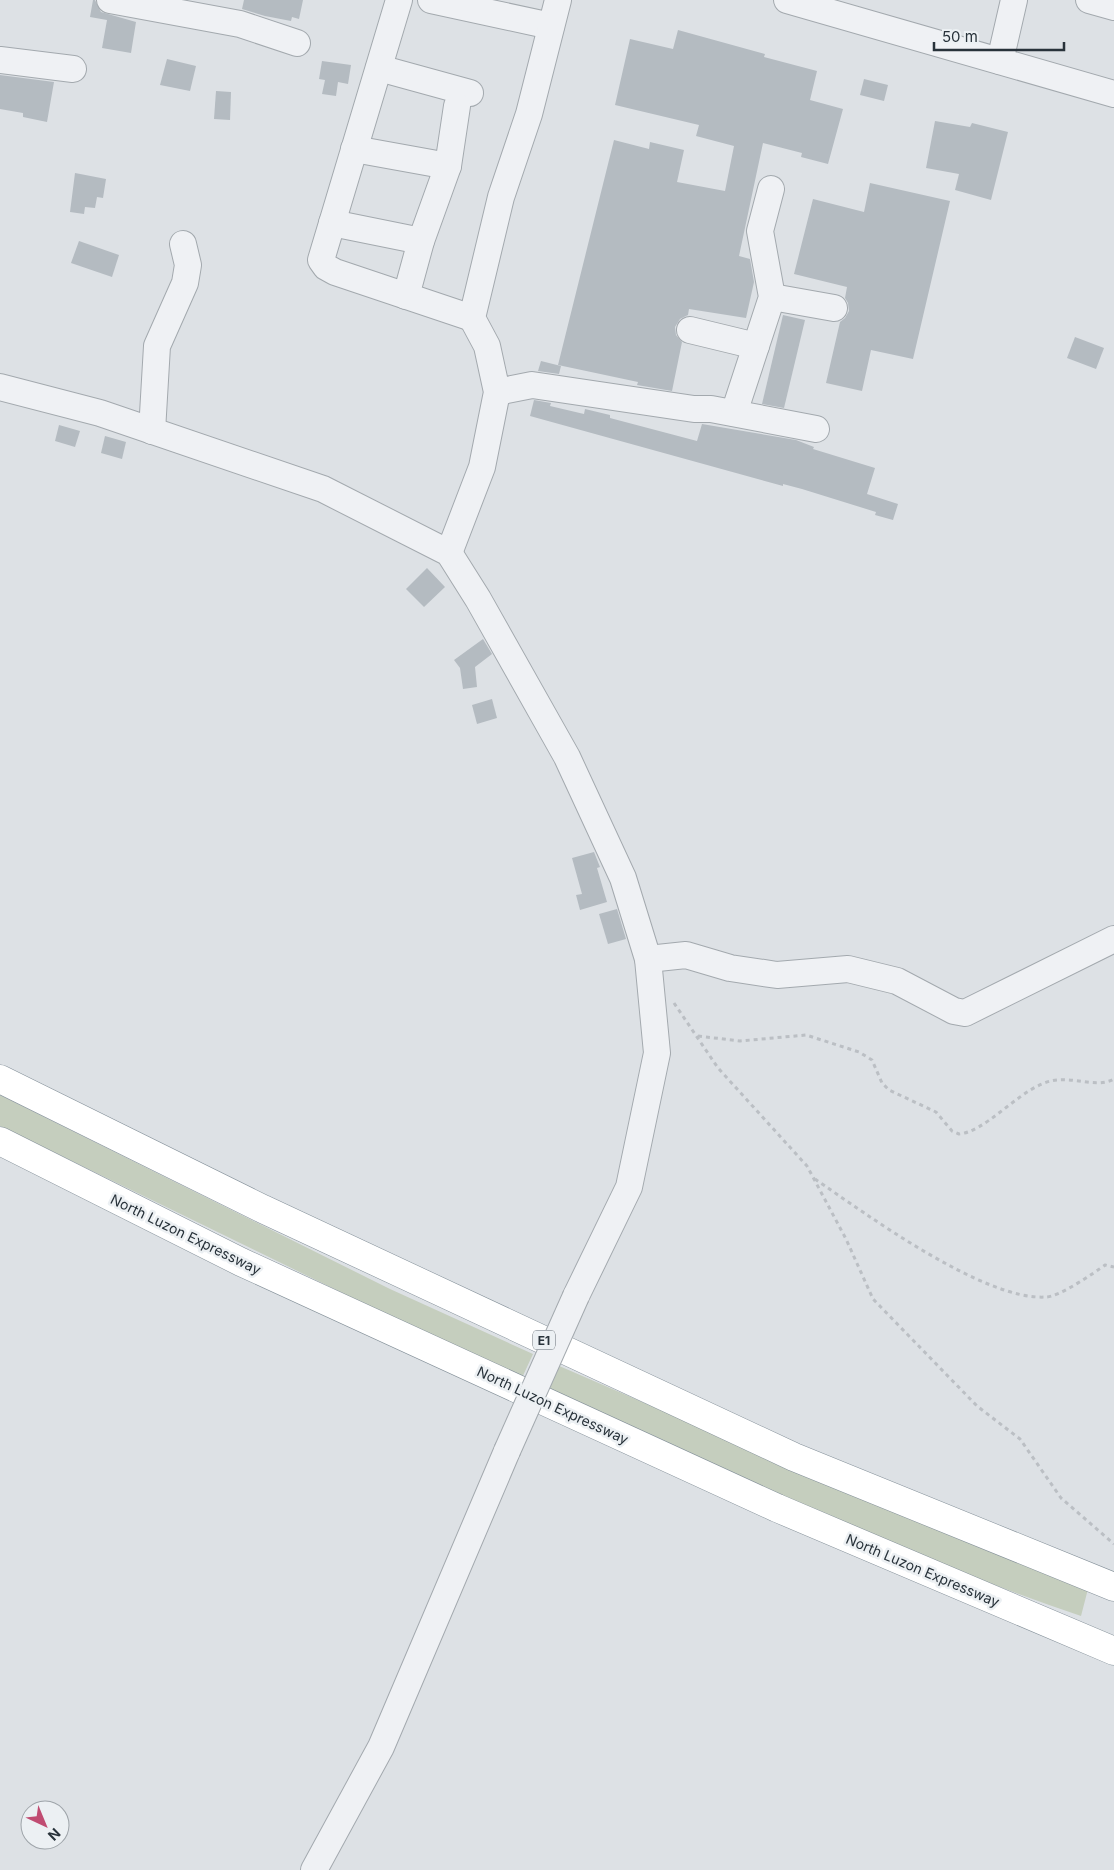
<svg xmlns="http://www.w3.org/2000/svg" width="1114" height="1870" font-family="Inter,sans-serif">
<rect width="100%" height="100%" fill="#dde1e5"/>
<g fill="#c5cebe">
<polygon points="0,1095 390,1289 533,1354 521,1380 0,1126"/>
<path d="M 557,1365 L 942,1532 L 1088,1589 L 1081,1616 C 897,1554 722,1469 545,1391 Z"/>
</g>
<g fill="#b4bbc1">
<polygon points="93,0 95,0 101,12 136,22 131,53 102,48 107,20 90,17"/>
<polygon points="244,0 303,0 299,19 292,17 291,21 265,16 242,9"/>
<polygon points="678,30 765,54 764,57 817,71 810,100 843,109 828,164 801,157 802,153 763,143 739,256 750,259 754,282 746,318 689,309 688,315 680,319 675,327 676,335 682,342 672,391 637,385 638,382 558,365 614,140 649,149 650,142 684,150 677,182 725,191 734,146 696,136 699,125 615,105 630,39 673,49"/>
<polygon points="167,59 196,66 190,91 160,85"/>
<polygon points="322,61 351,65 348,84 338,82 336,96 322,94 325,80 319,79"/>
<polygon points="0,75 54,82 47,122 23,117 23,113 0,109"/>
<polygon points="864,79 888,85 884,101 860,95"/>
<polygon points="216,91 231,92 230,120 214,119"/>
<polygon points="935,121 970,127 972,123 1008,132 991,200 955,190 959,174 926,168"/>
<polygon points="75,173 106,179 103,198 97,197 95,208 85,207 84,214 70,212"/>
<polygon points="870,183 950,201 913,359 871,350 862,391 826,383 840,322 845,318 849,311 848,303 845,298 847,287 794,274 813,199 864,212"/>
<polygon points="79,241 119,255 112,277 71,263"/>
<polygon points="783,315 805,320 784,408 762,404"/>
<polygon points="1075,337 1104,348 1096,369 1067,358"/>
<polygon points="541,361 561,366 559,374 538,371"/>
<polygon points="534,400 551,403 550,406 584,414 585,409 610,415 610,418 697,441 702,424 796,440 814,447 813,449 875,468 867,494 898,504 893,520 875,515 876,512 802,489 783,484 783,486 530,416"/>
<polygon points="59,425 80,431 75,447 55,441"/>
<polygon points="105,436 126,442 122,459 101,453"/>
<polygon points="427,568 445,587 424,607 406,589"/>
<polygon points="483,639 492,654 475,667 477,687 463,689 460,668 454,660"/>
<polygon points="492,699 497,718 477,724 472,705"/>
<polygon points="594,852 600,867 597,868 607,902 580,910 576,895 582,894 572,858"/>
<polygon points="617,909 626,939 608,944 599,914"/>
</g>
<g fill="none" stroke-linecap="round" stroke-linejoin="round">
<g stroke="#a3a9ae" stroke-width="28">
<g id="minor">
<polyline points="110,0 240,24 297,43"/>
<polyline points="399,0 321,260 326,267 335,272 472,318"/>
<polyline points="431,0 551,26"/>
<polyline points="787,0 1114,94"/>
<polyline points="1089,0 1114,7"/>
<polyline points="0,60 73,69"/>
<polyline points="1000,61 1014,0"/>
<polyline points="379,68 470,93"/>
<polyline points="354,149 448,166"/>
<polyline points="332,223 421,241"/>
<polyline points="406,296 421,241 448,166 457,106"/>
<polyline points="772,297 834,308"/>
<polyline points="690,330 756,346"/>
<polyline points="0,387 100,413 323,489 449,553 478,599 567,757 623,878 648,959 657,1053 629,1187 576,1296"/>
<polyline points="497,392 532,385 694,409 711,409 816,429"/>
<polyline points="734,413 772,297 760,231 771,189"/>
<polyline points="152,431 157,346 185,283 188,265 183,244"/>
<polyline points="449,553 482,467 497,392 487,346 472,318 501,197 529,114 558,0"/>
<polyline points="648,959 686,955 730,968 777,975 848,969 897,981 954,1011 965,1013 1114,939"/>
<polyline points="314,1870 381,1747 507,1451"/>
</g>
</g>
<g stroke="#85919a" stroke-width="29">
<g id="highway">
<polyline points="0,1079 263,1209 794,1457 1114,1587"/>
<polyline points="0,1141 241,1262 777,1508 1114,1651"/>
</g>
</g>
<g stroke="#bbbfc4" stroke-width="3" stroke-dasharray="4 4" stroke-linecap="butt">
<polyline points="674,1003 718,1068 807,1166 846,1239 873,1299 977,1406 1020,1439 1061,1498 1114,1544"/>
<path d="M 698,1036 L 740,1041 L 806,1035 L 859,1052 L 872,1060 L 882,1083 L 889,1090 L 936,1112 L 952,1131 L 959,1134 C 984,1132 1015,1095 1042,1084 C 1068,1072 1094,1090 1114,1079"/>
<path d="M 815,1179 C 866,1214 984,1301 1046,1297 C 1059,1297 1094,1273 1105,1265 L 1114,1267"/>
</g>
<use href="#minor" stroke="#eff1f4" stroke-width="26"/>
<use href="#highway" stroke="#fff" stroke-width="28"/>
<g stroke="#a3a9ae" stroke-width="28" stroke-linecap="butt">
<polyline id="minor-bridge" points="507,1451 576,1296"/>
</g>
<use href="#minor-bridge" stroke="#eff1f4" stroke-width="26"/>
</g>
<g text-anchor="middle" dominant-baseline="central" stroke-width="5" stroke-linejoin="round" paint-order="stroke">
<rect fill="#ecf0f3" stroke="#636b72" stroke-width="1" x="533" y="1330.5" width="22" height="19" rx="4"/>
<g font-size="12" font-weight="bold" fill="#28323a">
<text x="544" y="1340">E1</text>
</g>
<g font-size="14" fill="#28323a" stroke="#ecf0f3">
<text transform="translate(186 1234) rotate(26)">North Luzon Expressway</text>
<text transform="translate(553 1405) rotate(25)">North Luzon Expressway</text>
<text transform="translate(923 1570) rotate(23)">North Luzon Expressway</text>
</g>
</g>
<g transform="translate(45 1825) rotate(136)"><circle r="24" fill="#ecf0f3" stroke="#9ea4a9"/>
<path d="M0-4L9 19L0 12L-9 19Z" fill="#c04c72"/>
<text y="-8" font-size="14" font-weight="bold" text-anchor="middle" fill="#28323a">N</text>
</g>
<path d="M934 42v8h130v-8" fill="none" stroke="#28323a" stroke-width="2.5"/>
<text x="942" y="42" font-size="15" fill="#28323a" stroke="#ecf0f3" stroke-width="4" paint-order="stroke">50 m</text>
</svg>
